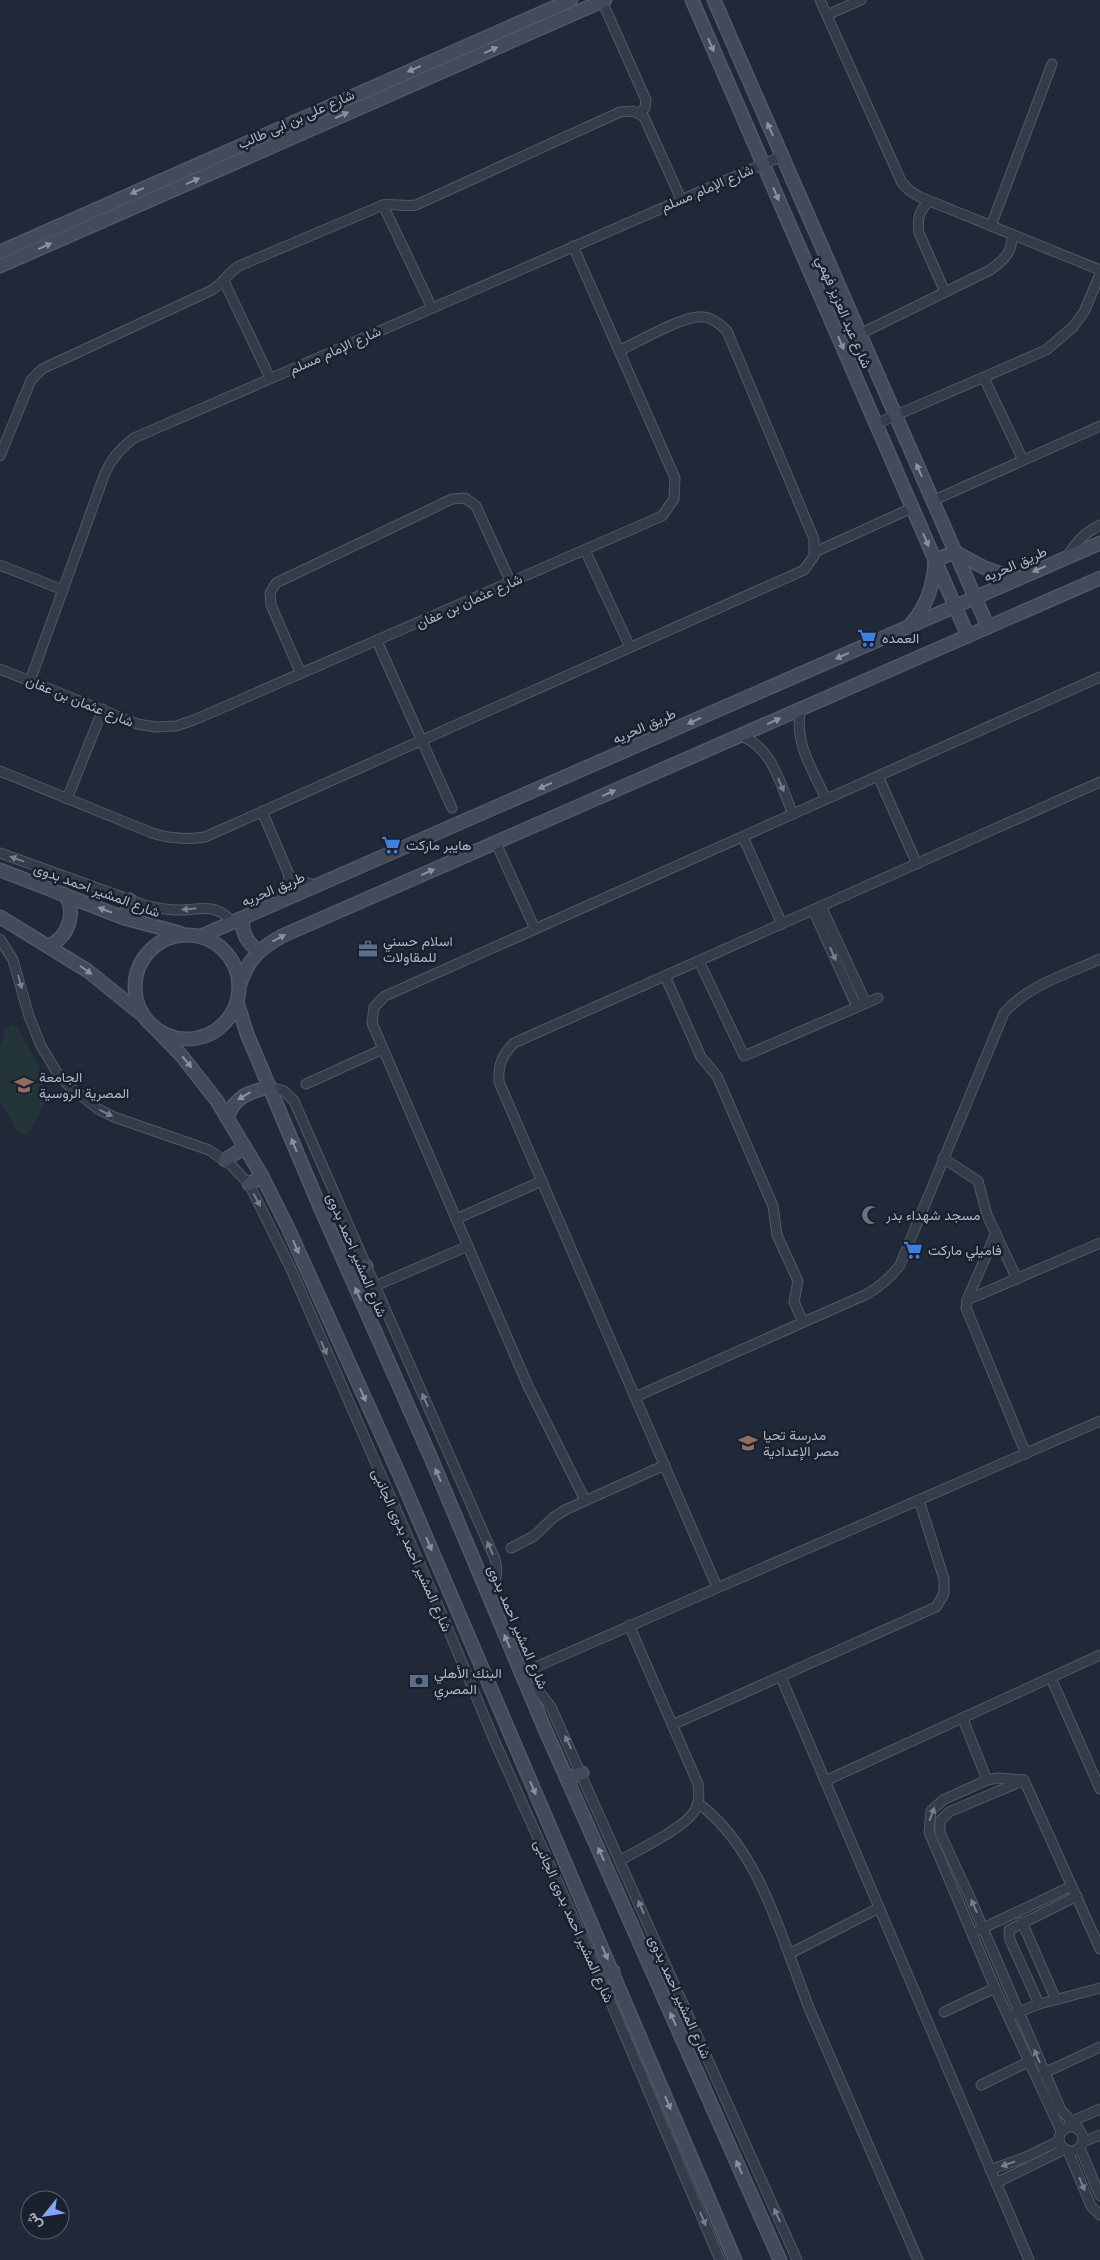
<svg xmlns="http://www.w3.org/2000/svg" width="1100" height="2260" font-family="Poppins,Vazirmatn,sans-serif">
<rect width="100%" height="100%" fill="#212938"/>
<path fill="#233539" d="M 12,1025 L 18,1028 C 34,1059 58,1086 36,1120 C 32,1126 32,1132 25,1135 L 18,1133 L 0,1101 L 0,1048 L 5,1029 Z"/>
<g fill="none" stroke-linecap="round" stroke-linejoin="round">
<g stroke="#525866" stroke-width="11">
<g id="street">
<polyline points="820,0 902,183 910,191 920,197 1100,270"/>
<polyline points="602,1 646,100 645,108 639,113"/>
<polyline points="827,15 861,0"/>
<path d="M 929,201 C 919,211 917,219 919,233 L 945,292"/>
<polyline points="383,205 432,308"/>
<polyline points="991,226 1052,64"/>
<polyline points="224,281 270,378"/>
<path d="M 860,334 L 990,270 C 1004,260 1013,252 1012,234"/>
<polyline points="984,378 1023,460"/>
<polyline points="876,424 1046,350 1073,327 1084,312 1100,274"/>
<path d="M 0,456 L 31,380 L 42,369 L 210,291 C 223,285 227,273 239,266 L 383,205 C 394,203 404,207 416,205 L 620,112 L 633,111 L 644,117 L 681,199"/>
<polyline points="932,501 1100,426"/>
<polyline points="585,550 630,647"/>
<polyline points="815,552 912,508"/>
<path d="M 1067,557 C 1075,543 1085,532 1100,525"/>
<polyline points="0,565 63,590"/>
<polyline points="377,641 452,808"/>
<polyline points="0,669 137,724 156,727 176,726 194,720 662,516 674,499 675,478 573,246"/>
<polyline points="301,674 271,605 270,593 276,583 452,499 465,498 476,506 511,583"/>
<path d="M 30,681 L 105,473 C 112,458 120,448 134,438 L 782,156"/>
<path d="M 801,709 C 793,742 813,770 826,799"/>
<path d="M 741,736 C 773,748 780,784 793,814"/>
<path d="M 0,771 L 152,833 C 171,839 186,840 205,837 L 804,570 L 814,556 L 814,539 L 727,331 C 720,324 713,318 704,317 C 685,314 638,342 619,351"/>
<polyline points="878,776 917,864"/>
<polyline points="67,799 103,709"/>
<polyline points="262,811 289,875 298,880 318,886"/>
<polyline points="743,837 782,924"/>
<polyline points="496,843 535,929"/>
<path d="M 0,853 L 147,906 C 157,908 168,910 178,910 C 200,910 216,902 232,922"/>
<polyline points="278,902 287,885 289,875"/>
<polyline points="821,906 866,1003"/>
<polyline points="813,910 857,1007"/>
<polyline points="0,939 13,960 29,1016 41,1046 58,1074 70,1087 98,1109 114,1117 209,1150 231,1165 249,1184 291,1269 443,1617 495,1742 600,1977 720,2260"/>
<polyline points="699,961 744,1056 878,998"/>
<polyline points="665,976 701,1057 717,1076 773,1206 777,1235 798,1281 794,1302 803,1322"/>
<polyline points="306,1084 383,1049"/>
<path d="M 270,1087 L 284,1091 L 294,1101 L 495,1559 C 499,1573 497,1583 487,1592"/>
<polyline points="943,1158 978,1181 987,1215 1017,1279"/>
<polyline points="456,1219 542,1181"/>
<polyline points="996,1233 967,1300 966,1308 1026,1454"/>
<polyline points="375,1286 468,1246"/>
<polyline points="967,1300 1100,1243"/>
<path d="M 635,1397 L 867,1294 C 881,1286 890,1278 900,1265 L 1004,1013 C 1028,985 1067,974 1100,959"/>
<polyline points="585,1500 528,1386 372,1023 374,1007 385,996 1100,677"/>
<polyline points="511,1548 534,1536 554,1517 567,1509 665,1465"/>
<path d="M 717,1587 L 499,1082 C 498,1065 502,1055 514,1043 L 1100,782"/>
<polyline points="522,1673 1100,1421"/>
<polyline points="781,1677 1029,2260"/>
<polyline points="1051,1678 1100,1789"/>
<polyline points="527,1686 539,1691 551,1707 797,2260"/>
<polyline points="963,1719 987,1780"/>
<polyline points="672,1725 936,1607 944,1594 944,1579 919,1500"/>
<polyline points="1024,1780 998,1778 987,1780 943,1800 931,1811 929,1832 995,1988 1061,2131"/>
<polyline points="1024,1780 1100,1949"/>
<polyline points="825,1781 1100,1655"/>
<polyline points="1022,1781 949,1812 940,1821 940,1833 968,1893 1061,2110 1078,2128"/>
<path d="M 698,1803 C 746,1839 769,1899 789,1954"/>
<path d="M 621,1860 C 638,1850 686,1827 695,1810 C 700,1802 699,1793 698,1784 L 629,1625"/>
<polyline points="879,1908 789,1954 809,2008 918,2260"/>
<polyline points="1022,1922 1056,2000"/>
<polyline points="979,1930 1072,1886"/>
<polyline points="1039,2004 1010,1940 1009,1930 1077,1896"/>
<polyline points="944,2012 995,1988"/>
<polyline points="1014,2014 1039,2004 1100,1988"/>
<polyline points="1044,2073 1100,2047"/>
<polyline points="981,2085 1030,2061"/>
<polyline points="1070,2122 1100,2109"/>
<circle cx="1071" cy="2139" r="12"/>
<polyline points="1083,2142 1100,2135"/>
<polyline points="1080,2148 1100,2196"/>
<polyline points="1068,2151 1091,2206 1100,2215"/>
<polyline points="990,2170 1026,2157 1059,2141"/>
<polyline points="996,2183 1065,2149"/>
</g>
</g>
<g stroke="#525866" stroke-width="15">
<g id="secondary">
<polyline points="692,0 968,636"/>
<polyline points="714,0 988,627"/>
<polyline points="0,252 571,0"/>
<polyline points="0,266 605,0"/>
<path d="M 911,624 C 927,606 934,585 935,560 L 955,552 L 985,568 L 1017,579"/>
<polyline points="0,870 124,918 180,933"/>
<polyline points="0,917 88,971 140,1013"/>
<polyline points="124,918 130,900"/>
<path d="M 243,918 C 241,932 247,943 259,951"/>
<circle cx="187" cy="987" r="52"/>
<polyline points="201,936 1100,543"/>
<path d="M 48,946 C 68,939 78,910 64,894"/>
<path d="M 239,987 C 248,960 257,950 282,936 L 1100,578"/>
<polyline points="237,1002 247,1034 320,1207 431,1458 544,1727 780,2260"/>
<polyline points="154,1027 181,1055 217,1101 262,1176 288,1228 400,1476 735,2260"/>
<path d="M 227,1118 C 235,1096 249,1092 270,1087"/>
<polyline points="225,1160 245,1147"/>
<polyline points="249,1184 262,1176"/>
<polyline points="349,1273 366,1266"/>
<polyline points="567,1779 582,1773"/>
<polyline points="600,1977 613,1971"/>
</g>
</g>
<use href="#street" stroke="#343b49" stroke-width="9"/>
<use href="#secondary" stroke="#424a5b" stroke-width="12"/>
</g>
<defs><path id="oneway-solid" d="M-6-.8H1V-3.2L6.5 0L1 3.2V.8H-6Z" transform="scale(1.25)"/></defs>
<g fill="#8990a0">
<use href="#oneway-solid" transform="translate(711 45) rotate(67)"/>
<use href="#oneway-solid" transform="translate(491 50) rotate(-24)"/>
<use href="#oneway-solid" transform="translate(414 69) rotate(156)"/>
<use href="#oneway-solid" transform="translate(342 115) rotate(-24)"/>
<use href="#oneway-solid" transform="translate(770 129) rotate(-114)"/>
<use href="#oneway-solid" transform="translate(193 181) rotate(-24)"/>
<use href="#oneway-solid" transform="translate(137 191) rotate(156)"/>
<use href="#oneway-solid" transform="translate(776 194) rotate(67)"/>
<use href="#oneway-solid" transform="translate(45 246) rotate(-24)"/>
<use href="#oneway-solid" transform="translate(841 343) rotate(67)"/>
<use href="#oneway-solid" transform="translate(919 470) rotate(-114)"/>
<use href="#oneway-solid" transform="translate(926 540) rotate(67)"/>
<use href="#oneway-solid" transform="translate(1039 569) rotate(157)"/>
<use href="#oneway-solid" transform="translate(842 656) rotate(156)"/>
<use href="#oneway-solid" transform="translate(694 721) rotate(156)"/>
<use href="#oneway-solid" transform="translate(774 721) rotate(-24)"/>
<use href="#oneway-solid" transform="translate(545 786) rotate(156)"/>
<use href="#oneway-solid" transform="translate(609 793) rotate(-24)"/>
<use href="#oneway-solid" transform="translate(428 872) rotate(-24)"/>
<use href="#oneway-solid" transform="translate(105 910) rotate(-159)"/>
<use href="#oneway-solid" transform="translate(279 938) rotate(-28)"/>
<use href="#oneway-solid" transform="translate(86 970) rotate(35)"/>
<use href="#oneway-solid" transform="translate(187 1062) rotate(50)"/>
<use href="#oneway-solid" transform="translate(244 1096) rotate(149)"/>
<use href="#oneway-solid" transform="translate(294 1145) rotate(-112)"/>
<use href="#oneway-solid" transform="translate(296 1247) rotate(66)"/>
<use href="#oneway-solid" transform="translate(358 1294) rotate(-114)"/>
<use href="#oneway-solid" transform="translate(363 1395) rotate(66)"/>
<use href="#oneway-solid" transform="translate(438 1475) rotate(-113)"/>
<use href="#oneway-solid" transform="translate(429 1544) rotate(67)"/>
<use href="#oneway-solid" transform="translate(507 1641) rotate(-113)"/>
<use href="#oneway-solid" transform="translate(533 1788) rotate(67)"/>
<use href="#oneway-solid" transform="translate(601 1854) rotate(-114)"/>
<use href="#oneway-solid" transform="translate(605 1953) rotate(66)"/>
<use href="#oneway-solid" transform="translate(673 2019) rotate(-114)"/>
<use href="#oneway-solid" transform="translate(668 2103) rotate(67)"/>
<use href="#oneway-solid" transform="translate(739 2167) rotate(-114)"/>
</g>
<g fill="#787e8d">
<use href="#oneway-solid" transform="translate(781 785) rotate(67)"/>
<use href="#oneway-solid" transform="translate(17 859) rotate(-160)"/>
<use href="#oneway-solid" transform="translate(189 909) rotate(174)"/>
<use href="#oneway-solid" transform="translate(833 954) rotate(66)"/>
<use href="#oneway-solid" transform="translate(20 982) rotate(75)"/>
<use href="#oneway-solid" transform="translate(106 1113) rotate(26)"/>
<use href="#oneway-solid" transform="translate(257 1200) rotate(62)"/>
<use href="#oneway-solid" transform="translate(324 1348) rotate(67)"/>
<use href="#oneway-solid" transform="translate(425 1400) rotate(-114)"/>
<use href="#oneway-solid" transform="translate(490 1548) rotate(-114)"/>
<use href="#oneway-solid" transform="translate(568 1742) rotate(-115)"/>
<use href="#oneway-solid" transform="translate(932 1814) rotate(-69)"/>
<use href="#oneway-solid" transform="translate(974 1906) rotate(-114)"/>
<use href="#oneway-solid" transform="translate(641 1907) rotate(-113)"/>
<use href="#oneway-solid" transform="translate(1037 2056) rotate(-113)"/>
<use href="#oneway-solid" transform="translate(1008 2164) rotate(161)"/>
<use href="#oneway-solid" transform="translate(1082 2184) rotate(68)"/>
<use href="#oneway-solid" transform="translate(777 2215) rotate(-114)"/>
<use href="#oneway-solid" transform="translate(703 2219) rotate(67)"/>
</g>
<defs>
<g id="supermarket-bare" transform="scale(1.5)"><path d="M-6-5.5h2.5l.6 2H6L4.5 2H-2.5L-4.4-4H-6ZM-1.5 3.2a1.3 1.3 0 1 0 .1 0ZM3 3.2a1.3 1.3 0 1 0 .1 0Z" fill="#3f7fe0" stroke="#1a202d" stroke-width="2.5" paint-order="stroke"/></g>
<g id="office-bare" transform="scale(1.5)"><path d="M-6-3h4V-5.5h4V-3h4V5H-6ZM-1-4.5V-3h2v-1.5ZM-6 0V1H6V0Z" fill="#5c6f8a" stroke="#1a202d" stroke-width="2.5" paint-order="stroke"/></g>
<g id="university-bare" transform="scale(1.5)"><path d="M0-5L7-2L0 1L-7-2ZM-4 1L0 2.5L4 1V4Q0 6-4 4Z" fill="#8d6e63" stroke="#1a202d" stroke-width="2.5" paint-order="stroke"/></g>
<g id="mosque-bare" transform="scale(1.5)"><path d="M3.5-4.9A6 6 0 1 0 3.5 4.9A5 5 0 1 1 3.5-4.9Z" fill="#6b7280" stroke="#1a202d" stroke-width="2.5" paint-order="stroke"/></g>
<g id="school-bare" transform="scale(1.5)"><path d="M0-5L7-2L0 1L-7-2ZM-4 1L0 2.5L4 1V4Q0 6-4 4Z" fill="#8d6e63" stroke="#1a202d" stroke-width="2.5" paint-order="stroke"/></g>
<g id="bank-bare" transform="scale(1.5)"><path d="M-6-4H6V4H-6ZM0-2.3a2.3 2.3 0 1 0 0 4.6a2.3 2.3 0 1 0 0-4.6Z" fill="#5c6f8a" stroke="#1a202d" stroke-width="2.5" paint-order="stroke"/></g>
</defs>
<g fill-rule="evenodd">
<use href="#supermarket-bare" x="867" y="638"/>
<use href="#supermarket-bare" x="391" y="845"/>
<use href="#office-bare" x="368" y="949"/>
<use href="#university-bare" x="24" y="1085"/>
<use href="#mosque-bare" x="871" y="1215"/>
<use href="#supermarket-bare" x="913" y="1250"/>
<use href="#school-bare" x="748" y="1443"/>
<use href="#bank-bare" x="419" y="1681"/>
</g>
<g text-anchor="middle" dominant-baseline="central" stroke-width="5" stroke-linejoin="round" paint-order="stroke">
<g font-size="14" fill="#afb5c5" stroke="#1a202d">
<text transform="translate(296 119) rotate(-24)">شارع على بن ابى طالب</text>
<text transform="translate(707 188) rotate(-23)">شارع الإمام مسلم</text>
<text transform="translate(844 312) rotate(67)">شارع عبد العزيز فهمي</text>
<text transform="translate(335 350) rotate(-24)">شارع الإمام مسلم</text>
<text transform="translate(1015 564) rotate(-24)">طريق الحريه</text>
<text transform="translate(469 601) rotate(-24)">شارع عثمان بن عفان</text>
<text transform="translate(80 701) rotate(22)">شارع عثمان بن عفان</text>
<text transform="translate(644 726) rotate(-24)">طريق الحريه</text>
<text transform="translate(273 889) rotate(-23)">طريق الحريه</text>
<text transform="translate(97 890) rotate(20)">شارع المشير احمد بدوى</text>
<text transform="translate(357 1255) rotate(67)">شارع المشير احمد بدوى</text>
<text transform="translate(412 1550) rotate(66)">شارع المشير احمد بدوى الجانبى</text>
<text transform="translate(518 1627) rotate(67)">شارع المشير احمد بدوى</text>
<text transform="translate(574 1921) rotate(66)">شارع المشير احمد بدوى الجانبى</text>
<text transform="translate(680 1997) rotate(66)">شارع المشير احمد بدوى</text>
</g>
<g font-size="14" fill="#afb5c5" stroke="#1a202d" text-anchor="start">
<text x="882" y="638">العمده</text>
<text x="406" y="845">هايبر ماركت</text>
<text x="383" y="941">اسلام حسني<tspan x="383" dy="16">للمقاولات</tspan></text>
<text x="39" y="1077">الجامعة<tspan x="39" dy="16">المصرية الروسية</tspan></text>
<text x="886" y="1215">مسجد شهداء بدر</text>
<text x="928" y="1250">فاميلي ماركت</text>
<text x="763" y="1435">مدرسة تحيا<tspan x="763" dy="16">مصر الإعدادية</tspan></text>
<text x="434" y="1673">البنك الأهلي<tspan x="434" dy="16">المصري</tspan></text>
</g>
</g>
<g transform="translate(45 2215) rotate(240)"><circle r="24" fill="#1a202d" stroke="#565c6a"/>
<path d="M0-4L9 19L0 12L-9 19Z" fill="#82a5f7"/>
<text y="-8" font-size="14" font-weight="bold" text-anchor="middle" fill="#afb5c5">ش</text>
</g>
</svg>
